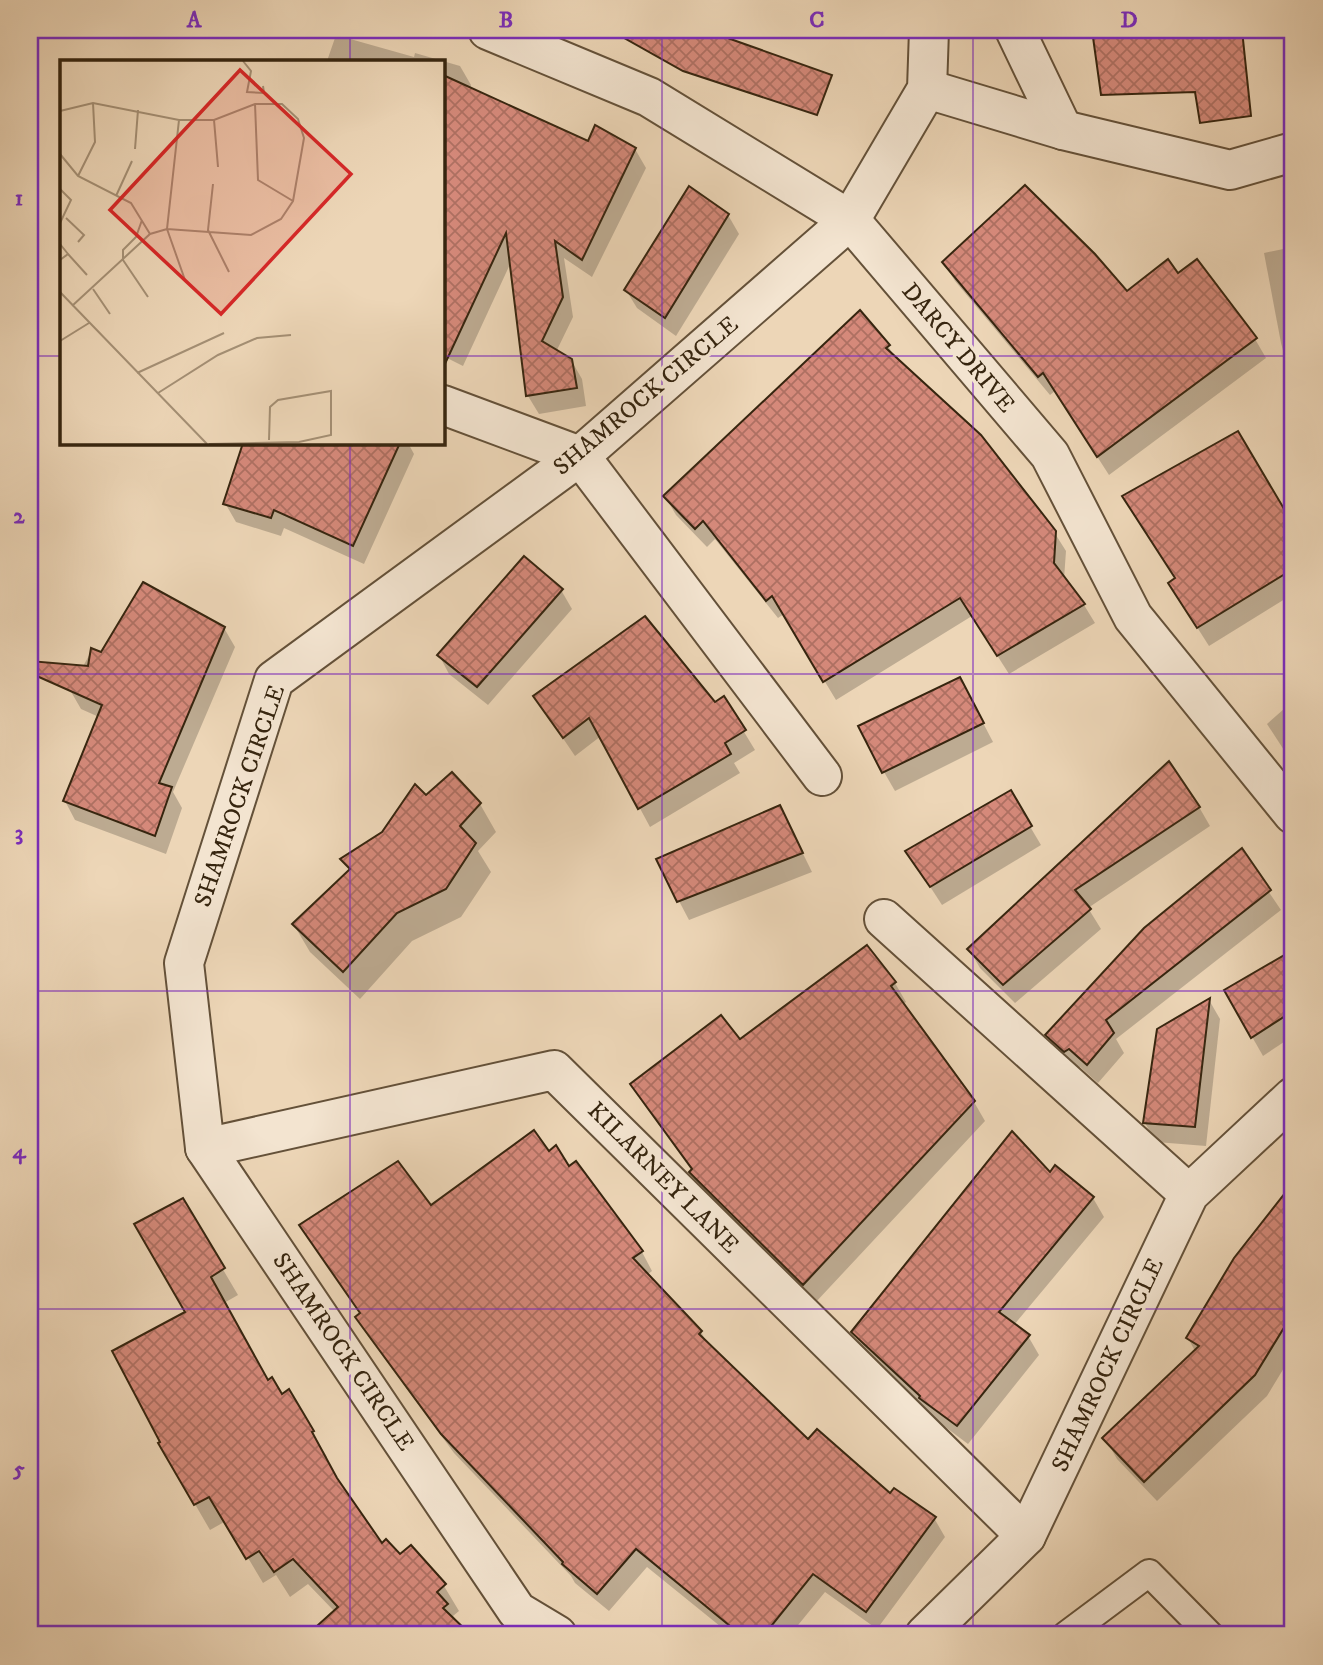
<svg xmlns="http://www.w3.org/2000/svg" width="1323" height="1665" font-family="'IM FELL DW Pica',serif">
<defs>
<pattern id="building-cross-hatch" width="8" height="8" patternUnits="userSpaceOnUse" patternTransform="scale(1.75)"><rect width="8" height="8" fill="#d5897a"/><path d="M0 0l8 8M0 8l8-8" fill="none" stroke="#ae7062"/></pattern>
</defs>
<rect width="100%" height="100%" fill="#edd6b7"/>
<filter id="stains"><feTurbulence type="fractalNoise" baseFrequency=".00286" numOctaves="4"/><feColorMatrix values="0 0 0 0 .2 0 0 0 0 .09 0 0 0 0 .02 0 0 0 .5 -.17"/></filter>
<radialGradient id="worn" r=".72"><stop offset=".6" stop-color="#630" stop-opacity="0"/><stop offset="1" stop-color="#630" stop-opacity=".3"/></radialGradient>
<g fill="#0003">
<polygon points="336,35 414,57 415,53 460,66 471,85 470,89 589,143 635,149 646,168 592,277 564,258 573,317 556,352 571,360 582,379 586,406 539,414 528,396 511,262 463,366 443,356 443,61 327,61"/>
<polygon points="728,215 739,234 676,336 637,308 626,290"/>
<polygon points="1293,247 1293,389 1281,343 1264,253"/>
<polygon points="944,263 1126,294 1178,276 1255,339 1266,358 1109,475 1055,391 1050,395 955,281"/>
<polygon points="888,346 896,359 1054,532 1066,551 1064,579 1084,605 1095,623 1009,674 972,616 836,700 784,614 778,618 715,539 707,547 676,515 665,496"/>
<polygon points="1238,433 1293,528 1293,594 1209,646 1181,602 1177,579"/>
<polygon points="245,443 408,443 414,454 364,564 284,528 281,536 236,522 225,503"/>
<polygon points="561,590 572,609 488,705 449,674 439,655"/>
<polygon points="224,628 235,647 173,792 182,808 166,854 75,820 65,801 99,717 81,709 70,690 92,650 102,655"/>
<polygon points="535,697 714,705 724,699 755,750 734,763 740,773 650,827 601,736 575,756"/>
<polygon points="970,698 993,742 895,791 884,772"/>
<polygon points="1293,701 1293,764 1267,724"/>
<polygon points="1010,793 1041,845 942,905 907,851"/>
<polygon points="426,798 480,804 496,832 478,851 491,872 461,917 412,941 360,999 310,952 294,925 350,871 343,860 383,834"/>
<polygon points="780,807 812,872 689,920 679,901"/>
<polygon points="1199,807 1210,826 1088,908 1101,929 1015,1003 980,968 969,949"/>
<polygon points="1241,851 1281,910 1116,1039 1124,1053 1098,1083 1080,1067 1076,1070 1058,1054 1047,1035"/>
<polygon points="867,947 895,983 906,1002 902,1005 974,1102 985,1121 815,1303 702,1191 691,1173 692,1171 643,1103 632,1084 740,1041"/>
<polygon points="1293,952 1293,1036 1263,1056 1226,991"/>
<polygon points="1209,1000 1220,1019 1206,1146 1156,1142 1145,1123"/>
<polygon points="549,1153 569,1169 576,1164 642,1252 652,1271 647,1275 701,1332 709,1346 808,1442 891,1495 934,1518 945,1537 877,1629 825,1592 790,1635 731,1635 647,1567 609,1611 575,1583 571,1576 454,1453 368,1336 358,1317 361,1315 301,1226 431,1208"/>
<polygon points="1055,1167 1093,1198 1104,1217 1014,1325 1028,1336 1039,1355 968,1444 932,1417 864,1351 853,1332 1050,1174"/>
<polygon points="1293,1186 1293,1353 1267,1396 1157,1501 1117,1459 1105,1438 1195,1351 1188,1338 1236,1259"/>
<polygon points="182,1200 238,1295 224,1303 268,1382 281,1396 288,1391 327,1457 325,1458 339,1484 381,1545 400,1556 410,1547 444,1586 459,1611 453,1616 468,1635 329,1635 322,1624 335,1612 308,1584 290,1597 276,1575 263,1583 226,1521 210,1530 160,1444 188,1320"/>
</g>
<g fill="url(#building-cross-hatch)" stroke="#36250f" stroke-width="2">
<polygon points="610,30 705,30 832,75 817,115 683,71"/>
<polygon points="1092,30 1242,30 1251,116 1200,123 1195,92 1101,95"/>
<polygon points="443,75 588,141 595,125 636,148 582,260 555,241 563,297 542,341 572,359 577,388 526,396 506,233 443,368"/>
<polygon points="1025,185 1095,254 1127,291 1168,259 1178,273 1197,259 1257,338 1097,457 1043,373 1038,377 942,262"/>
<polygon points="689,186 729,214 665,318 624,290"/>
<polygon points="860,310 890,345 886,348 981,435 1056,531 1054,563 1085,604 997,656 960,598 823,682 772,596 766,601 703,521 695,529 663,496"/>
<polygon points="1238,431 1293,524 1293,569 1197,628 1168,583 1175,578 1122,496"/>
<polygon points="243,443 400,443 353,546 274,510 271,518 223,504"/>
<polygon points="524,556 563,589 477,687 437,655"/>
<polygon points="143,582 225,627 159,783 172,787 155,836 63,801 102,705 30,673 30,661 88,666 91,648 101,652"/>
<polygon points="645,616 715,702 724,696 746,730 725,743 731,754 638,809 589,718 563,738 533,696"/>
<polygon points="960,677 984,723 882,773 858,726"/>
<polygon points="1169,761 1200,807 1075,890 1091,909 1003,985 967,949"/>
<polygon points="452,772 481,803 460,826 476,843 446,889 397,913 343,972 292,924 350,869 340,859 382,832 415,784 426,795"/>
<polygon points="1011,790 1032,826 930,887 905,851"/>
<polygon points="780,805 803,853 677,902 656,859"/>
<polygon points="1242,848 1271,890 1106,1020 1114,1033 1087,1065 1069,1049 1064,1052 1045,1035 1144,928"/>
<polygon points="867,945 896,982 891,986 975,1101 803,1285 689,1172 692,1169 630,1084 721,1015 740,1039"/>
<polygon points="1293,950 1293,1011 1251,1038 1224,990"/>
<polygon points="1210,998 1195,1127 1143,1123 1157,1029"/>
<polygon points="534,1130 549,1151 556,1145 569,1166 576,1161 643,1251 633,1258 702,1331 699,1334 808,1439 817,1429 890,1493 894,1488 936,1517 866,1612 813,1574 764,1635 741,1635 636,1549 597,1594 562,1564 563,1562 441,1434 355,1317 360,1313 299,1225 398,1161 431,1205"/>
<polygon points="1012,1131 1050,1172 1055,1165 1094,1197 999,1312 1030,1335 957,1426 919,1398 920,1396 851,1332"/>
<polygon points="1293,1183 1293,1313 1255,1375 1144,1482 1102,1438 1199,1346 1186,1338 1234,1258"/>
<polygon points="183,1198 225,1268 211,1277 268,1380 272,1377 282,1394 289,1389 314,1431 312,1432 337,1478 382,1543 386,1539 400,1554 411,1545 446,1584 437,1592 448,1604 443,1608 471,1635 307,1635 338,1607 293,1559 274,1572 259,1551 246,1559 209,1497 194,1505 158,1443 160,1442 112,1351 185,1312 134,1224"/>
</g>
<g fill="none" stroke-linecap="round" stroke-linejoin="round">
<g stroke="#645139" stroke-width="30">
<polyline id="lane" points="1066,1635 1149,1573 1210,1635"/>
</g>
<g stroke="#645139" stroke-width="42">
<g id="street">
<polyline points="488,30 649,97 850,220 1050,455 1133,617 1293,814"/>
<polyline points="1015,30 1063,130"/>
<polyline points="927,89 1063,130 1230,170 1293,152"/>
<polyline points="443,405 580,456 822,776"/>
<polyline points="884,919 1189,1194"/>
<polyline points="205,1148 554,1070 1026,1536"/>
<polyline points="557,1635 517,1611 205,1148 184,963 274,680 580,456 850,220 927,89 929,30"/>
<polyline points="925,1635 1026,1536 1189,1194 1293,1097"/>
</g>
</g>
<use href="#lane" stroke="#f3e4d0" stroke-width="26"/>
<use href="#street" stroke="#f3e4d0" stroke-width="38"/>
</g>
<path fill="none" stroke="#7b2cbf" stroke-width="2" stroke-opacity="0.55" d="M 350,30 L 350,61M 662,30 L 662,1635M 973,30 L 973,1635M 30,356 L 61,356M 443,356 L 1293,356M 350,443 L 350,1635M 30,674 L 1293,674M 30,991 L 1293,991M 30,1309 L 1293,1309"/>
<g text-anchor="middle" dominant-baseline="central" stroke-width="7" stroke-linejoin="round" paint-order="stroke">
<g font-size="24" fill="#36250f" stroke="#f3e4d0">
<text transform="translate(958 348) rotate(50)">DARCY DRIVE</text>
<text transform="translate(646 396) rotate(-40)">SHAMROCK CIRCLE</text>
<text transform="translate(240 796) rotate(-71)">SHAMROCK CIRCLE</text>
<text transform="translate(663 1178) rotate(45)">KILARNEY LANE</text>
<text transform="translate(343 1352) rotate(56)">SHAMROCK CIRCLE</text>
<text transform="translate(1108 1365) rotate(-65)">SHAMROCK CIRCLE</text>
</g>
</g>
<g transform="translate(60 60)">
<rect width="385" height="385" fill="#edd6b7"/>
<path fill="none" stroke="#a48f74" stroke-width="2" d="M 183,1 L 191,11 L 187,32 L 204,33 L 203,26M 195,44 L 198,120 L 233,141M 0,51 L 33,43 L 119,60 L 154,60 L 195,44 L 222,44 L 238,59 L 244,78 L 233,141 L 221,159 L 191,175 L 107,169 L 90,174 L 12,246M 119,60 L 107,169 L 125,220M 154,60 L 158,107M 75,89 L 78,50M 0,94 L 18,116 L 71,143 L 90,174M 18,116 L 35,82 L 33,43M 153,124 L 148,170 L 169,212M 0,129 L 11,140 L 0,163M 56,136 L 72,101M 6,158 L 24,175 L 18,182M 82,160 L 76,177 L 63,190 L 63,200 L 88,237M 0,184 L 8,194 L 0,200M 8,194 L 27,215M 33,229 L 50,254M 0,232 L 147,384M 0,281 L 29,263M 77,313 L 164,273M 98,333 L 158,295 L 197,278 L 231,275M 149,384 L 239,382 L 271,375 L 271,331 L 218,340 L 210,347 L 209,380"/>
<path fill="#d62828" fill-opacity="0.15" stroke="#d62828" stroke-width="3.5" d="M 180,10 L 291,114 L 161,254 L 50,150 Z"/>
<rect width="385" height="385" fill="none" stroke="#36250f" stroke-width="3.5"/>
</g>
<rect width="1323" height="1665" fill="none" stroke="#edd6b7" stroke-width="77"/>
<rect x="38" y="38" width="1246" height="1588" fill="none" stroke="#7b2cbf" stroke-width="2.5"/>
<g font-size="23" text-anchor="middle" font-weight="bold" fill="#7b2cbf">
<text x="194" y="27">A</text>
<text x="506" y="27">B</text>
<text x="817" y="27">C</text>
<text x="1129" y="27">D</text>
<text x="19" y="205">1</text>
<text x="19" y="523">2</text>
<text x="19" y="840">3</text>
<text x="19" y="1158">4</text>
<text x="19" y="1476">5</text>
</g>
<rect width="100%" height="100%" filter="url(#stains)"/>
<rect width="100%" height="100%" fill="url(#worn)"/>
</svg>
